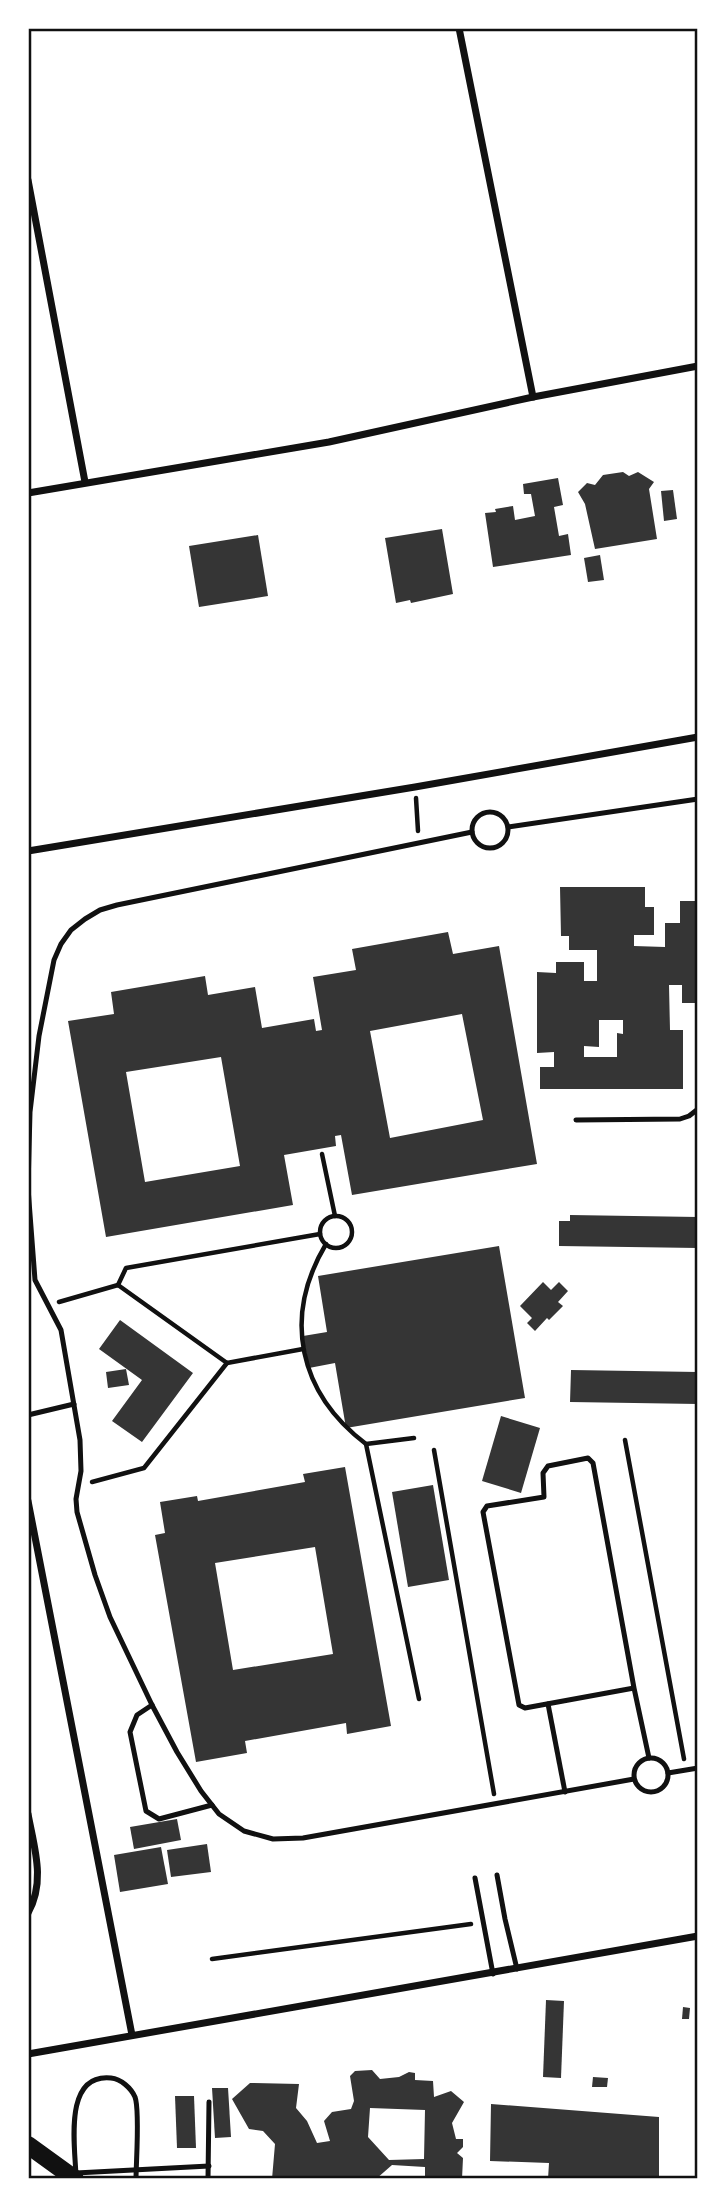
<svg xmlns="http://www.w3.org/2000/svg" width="726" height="2207" font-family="'DejaVu Sans',sans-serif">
<rect width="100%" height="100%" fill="#fff"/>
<g fill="#353535" fill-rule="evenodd">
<polygon points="623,472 629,476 638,472 654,482 649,489 657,539 595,549 585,504 578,492 587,483 595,485 603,475"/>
<polygon points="558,478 563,505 554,507 559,536 568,534 571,555 493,567 485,513 496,512 495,509 513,506 515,520 535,516 531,494 524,494 523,484"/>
<polygon points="673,490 677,519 664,521 661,491"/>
<polygon points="442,529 453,594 411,603 410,600 396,603 385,538"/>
<polygon points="258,535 268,596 199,607 189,546"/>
<polygon points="600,555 604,580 588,582 584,558"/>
<path d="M 560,887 L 645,887 L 645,907 L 654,907 L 654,935 L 634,935 L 634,946 L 665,947 L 665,923 L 680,923 L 680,901 L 698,901 L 698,1003 L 682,1003 L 682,985 L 669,985 L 670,1030 L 683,1030 L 683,1089 L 540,1089 L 540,1067 L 554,1067 L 554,1052 L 537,1053 L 537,972 L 556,973 L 556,962 L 584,962 L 584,981 L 597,981 L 597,950 L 569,950 L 569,936 L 561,936 ZM 599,1020 L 623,1020 L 623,1034 L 617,1033 L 617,1057 L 584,1057 L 584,1046 L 599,1047 Z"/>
<path d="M 448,932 L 453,954 L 499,946 L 537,1164 L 352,1195 L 341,1135 L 335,1136 L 336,1146 L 284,1155 L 293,1205 L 106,1237 L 68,1021 L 114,1014 L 111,992 L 205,976 L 208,995 L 255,987 L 262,1028 L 314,1019 L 316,1031 L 322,1030 L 313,977 L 356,970 L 352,949 ZM 462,1014 L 483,1120 L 390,1138 L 370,1031 ZM 221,1057 L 240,1166 L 145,1182 L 126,1072 Z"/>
<polygon points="570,1215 698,1217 698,1248 559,1246 559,1221 570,1221"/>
<polygon points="499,1246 525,1398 346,1428 335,1363 309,1368 303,1336 327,1332 318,1276"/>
<polygon points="543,1282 551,1290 559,1282 568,1291 558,1302 563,1306 549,1320 547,1318 535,1331 527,1323 532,1318 520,1306"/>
<polygon points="120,1320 193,1373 142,1442 112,1421 142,1380 99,1349"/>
<polygon points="126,1369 129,1385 108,1388 106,1372"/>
<polygon points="571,1370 698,1372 698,1404 570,1402"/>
<polygon points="501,1416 540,1428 521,1493 482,1481"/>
<path d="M 345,1467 L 391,1726 L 347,1734 L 346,1723 L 245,1741 L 247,1753 L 196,1762 L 155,1535 L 165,1533 L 160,1502 L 197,1496 L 198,1501 L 305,1482 L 303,1474 ZM 315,1547 L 333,1654 L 233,1670 L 215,1563 Z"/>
<polygon points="433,1485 449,1580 408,1587 392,1492"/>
<polygon points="177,1819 181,1840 134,1849 130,1827"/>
<polygon points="207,1844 211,1872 171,1877 167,1850"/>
<polygon points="161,1847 168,1884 120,1892 114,1855"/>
<polygon points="546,2000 564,2001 561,2078 543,2077"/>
<polygon points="683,2007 690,2008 689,2019 682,2019"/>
<path d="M 372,2070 L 380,2079 L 399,2077 L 409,2072 L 415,2073 L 415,2080 L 433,2081 L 434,2097 L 451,2091 L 464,2102 L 452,2123 L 456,2139 L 463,2139 L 463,2147 L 457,2153 L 463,2158 L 462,2179 L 425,2179 L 425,2167 L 392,2165 L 376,2179 L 272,2179 L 275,2144 L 263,2131 L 249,2129 L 232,2099 L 250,2083 L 299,2084 L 296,2108 L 307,2121 L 317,2143 L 330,2141 L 324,2121 L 332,2112 L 351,2109 L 354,2101 L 350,2076 L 355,2071 ZM 370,2108 L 425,2110 L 424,2159 L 389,2160 L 368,2137 Z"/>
<polygon points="593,2077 608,2078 607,2087 592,2087"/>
<polygon points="212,2088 228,2088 231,2137 215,2138"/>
<polygon points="175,2096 194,2096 196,2148 177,2148"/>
<polygon points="491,2104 659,2117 659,2179 548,2179 549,2163 490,2161"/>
</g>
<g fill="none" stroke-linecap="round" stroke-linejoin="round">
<g stroke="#111" stroke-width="4.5">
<polyline points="416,798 418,831"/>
<polyline points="322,1154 335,1216"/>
<circle cx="336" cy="1232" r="16"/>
<path d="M 326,1244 C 282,1318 299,1393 366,1444 L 414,1438"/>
<polyline points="118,1285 126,1268 320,1234"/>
<polyline points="59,1302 118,1285 227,1363 303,1349"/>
<polyline points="625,1440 684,1759"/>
<polyline points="366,1444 419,1699"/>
<polyline points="434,1450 494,1794"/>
<polyline points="92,1482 144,1468 227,1363"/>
<polyline points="212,1959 471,1924"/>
</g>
<g stroke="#111" stroke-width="5">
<circle cx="490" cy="830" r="18"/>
<polyline points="508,827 698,799"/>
<polyline points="472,832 117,905 100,910 85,919 71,930 61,944 54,960 39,1036 30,1112 28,1188 35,1280 61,1330 80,1440 81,1471 76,1499 77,1512 95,1575 110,1617 152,1705 177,1752 201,1791 219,1814 244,1831 273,1839 303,1838 634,1779"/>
<polyline points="576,1120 680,1119 689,1116 698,1109"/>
<polyline points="28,1415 74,1404"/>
<polyline points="634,1688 525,1708 519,1705 483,1512 487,1506 544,1497 543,1473 548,1466 588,1458 593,1463 634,1688 649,1758"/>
<polyline points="548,1704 565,1792"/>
<polyline points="152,1705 137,1715 130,1732 146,1811 159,1819 212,1805"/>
<circle cx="651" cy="1775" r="17"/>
<polyline points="668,1773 698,1768"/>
<polyline points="497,1875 505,1919 517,1969"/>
<polyline points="475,1878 493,1974"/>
<polyline points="76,2173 209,2166"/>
<path d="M 76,2176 C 75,2146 63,2073 111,2078 C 121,2079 131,2088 135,2097 C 140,2110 136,2163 136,2179"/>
<polyline points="208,2179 209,2102"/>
</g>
<g stroke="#111" stroke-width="7">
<polyline points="459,28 533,397"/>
<polyline points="28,180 85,482"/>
<polyline points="28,493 329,442 533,397 698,366"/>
<polyline points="28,851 415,787 698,737"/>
<polyline points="28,1501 132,2035"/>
<path d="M 28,1814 C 34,1847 46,1881 28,1913"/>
<polyline points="28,2054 698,1936"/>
</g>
<polyline stroke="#111" stroke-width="18" points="28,2145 75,2179"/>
</g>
<rect width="726" height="2207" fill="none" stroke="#ffffff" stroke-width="60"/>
<rect x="30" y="30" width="666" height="2147" fill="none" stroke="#111" stroke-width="2.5"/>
</svg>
